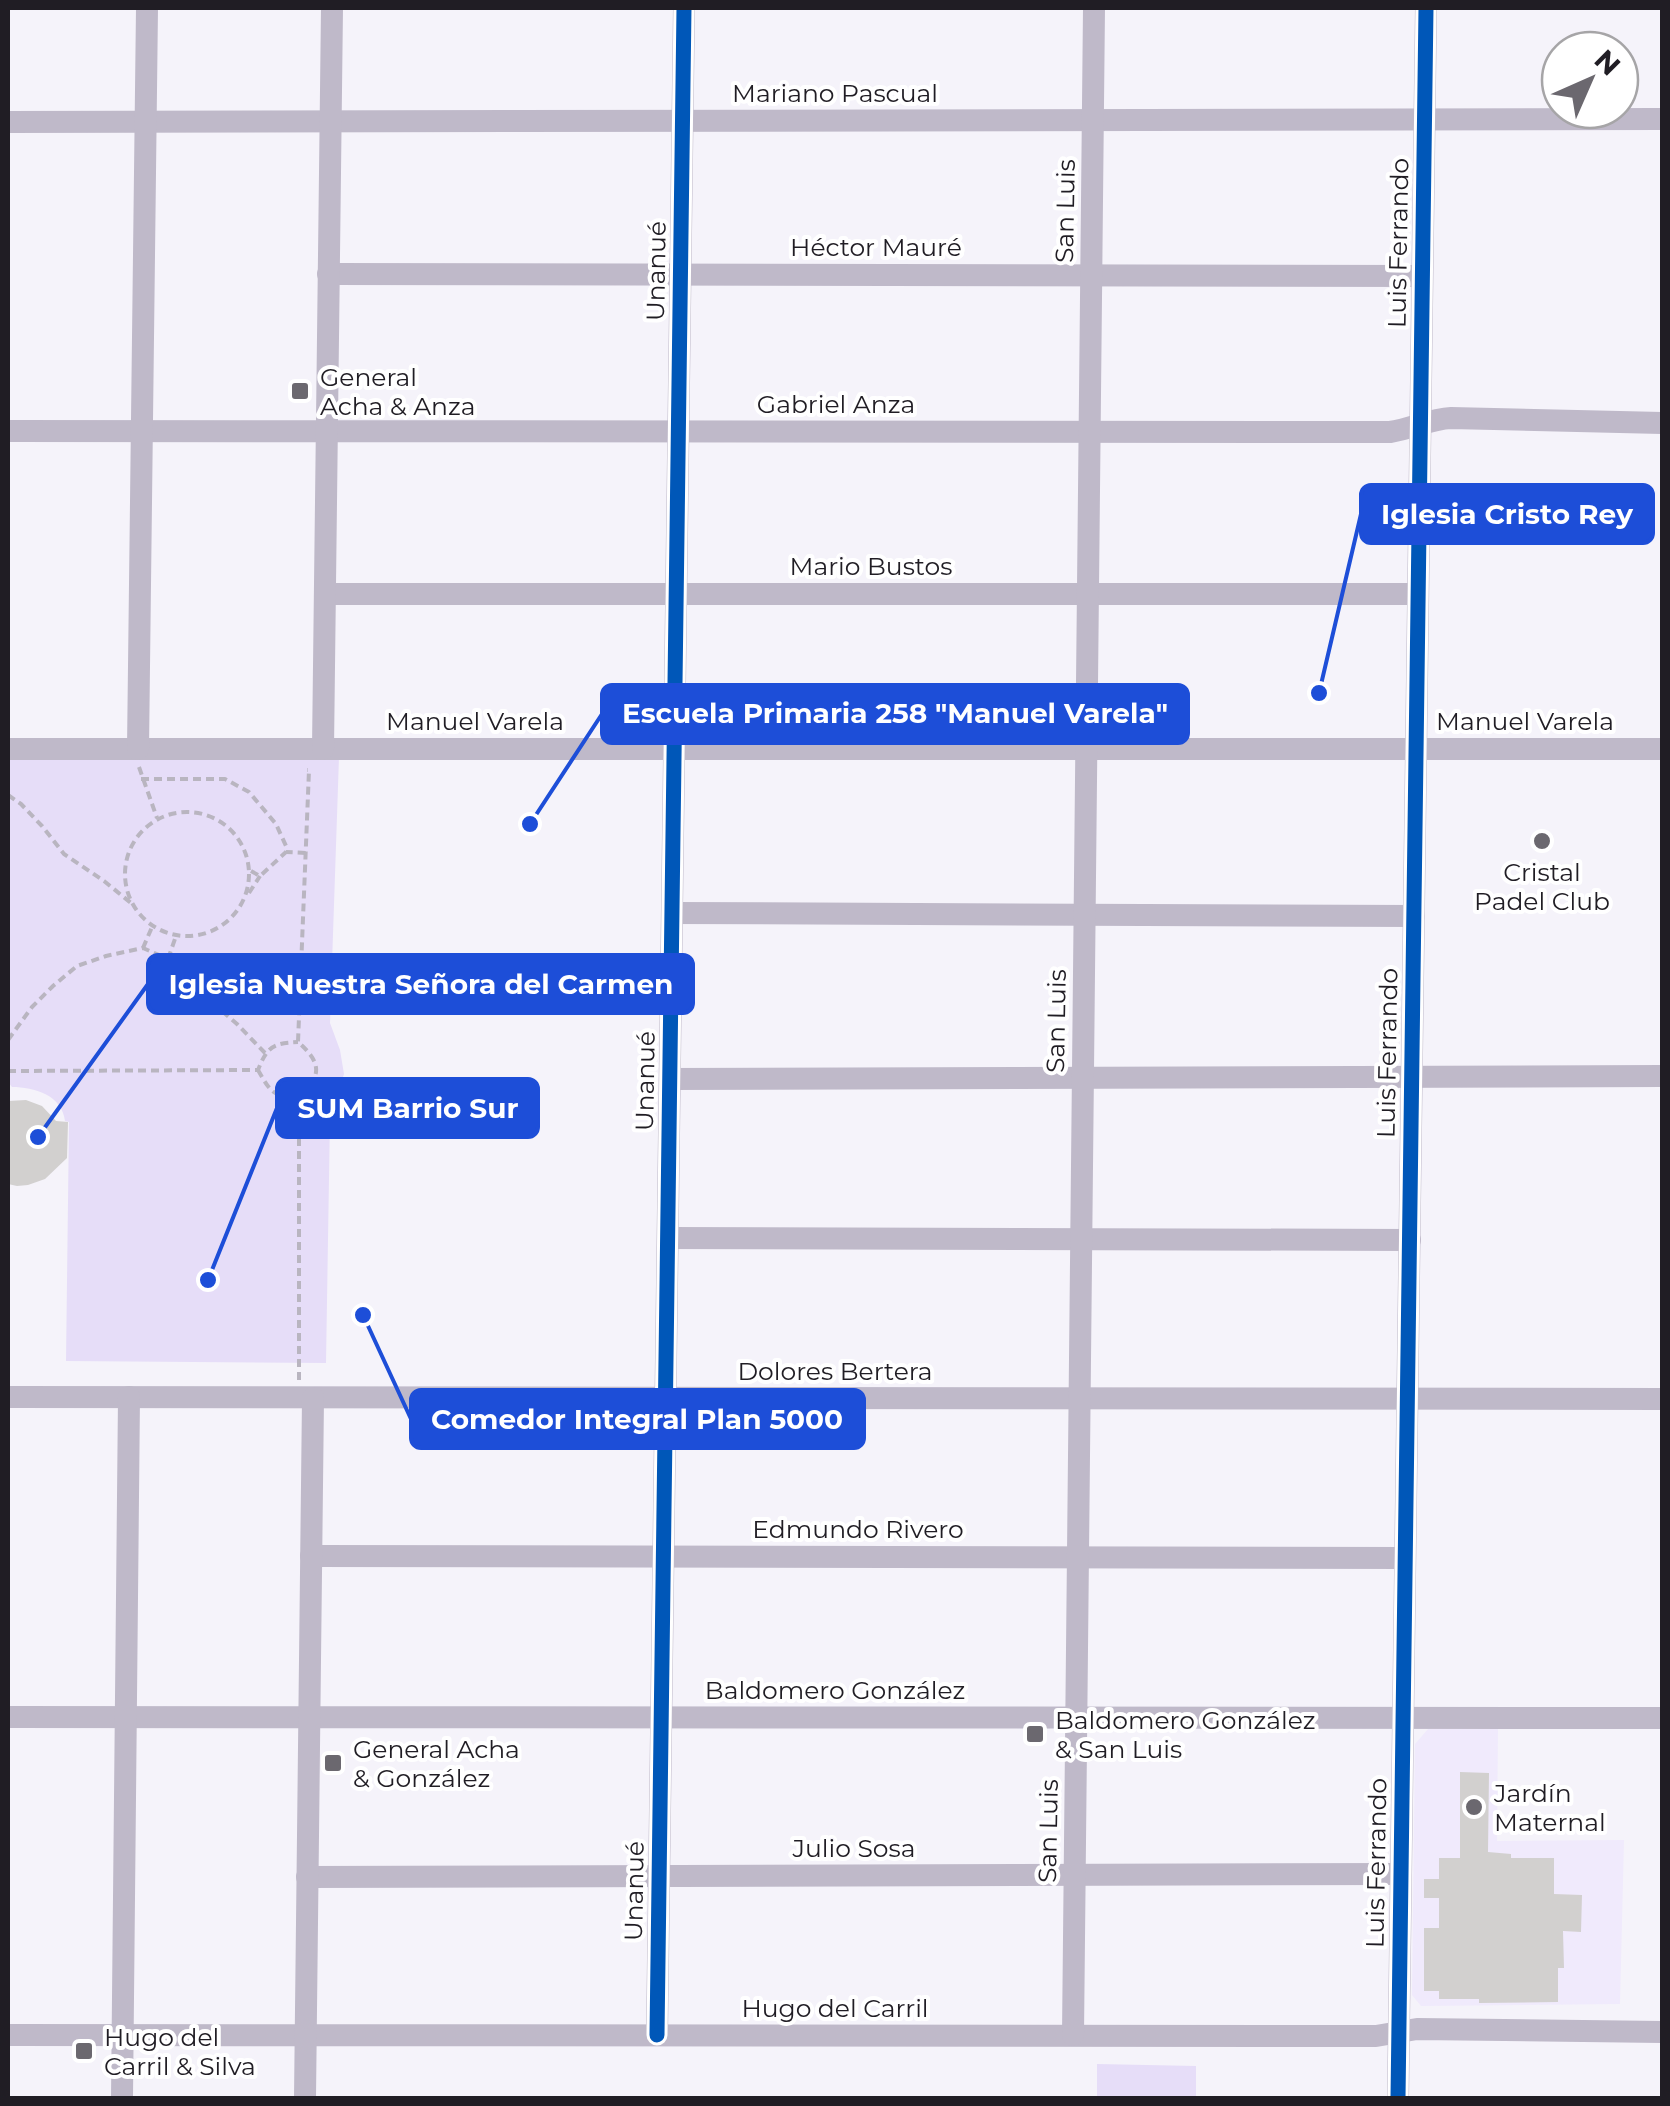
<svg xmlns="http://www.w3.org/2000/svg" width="1670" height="2106" font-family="Montserrat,sans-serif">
<rect width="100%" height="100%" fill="#f5f3fa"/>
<polygon fill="#f0eafc" points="1428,1729 1498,1729 1497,1841 1624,1840 1620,2004 1421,2006 1412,1995 1415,1744"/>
<g fill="#e6ddf8">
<path d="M 8,755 L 339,757 L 330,1023 L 340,1050 L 344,1074 L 330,1117 L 326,1363 L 66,1361 L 69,1122 L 65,1121 C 62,1095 34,1087 12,1087 L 8,1082 Z"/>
<polygon points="1097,2064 1196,2066 1196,2098 1097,2098"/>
</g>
<g fill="#d2d0cf">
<polygon points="26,1100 42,1106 56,1121 68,1122 67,1158 45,1179 28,1185 17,1186 8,1184 8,1101"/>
<polygon points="1460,1772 1489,1773 1488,1852 1511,1854 1511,1858 1554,1858 1554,1894 1582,1895 1581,1932 1563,1931 1564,1968 1558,1968 1558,2002 1479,2003 1479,1999 1439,1999 1439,1991 1424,1991 1424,1928 1439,1928 1439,1898 1424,1898 1424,1879 1439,1879 1439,1858 1460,1858"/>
</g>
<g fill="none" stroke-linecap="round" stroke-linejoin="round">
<g stroke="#b9b5c0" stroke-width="4" stroke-dasharray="8 5" stroke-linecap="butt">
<polyline points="139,767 157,818"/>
<polyline points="141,779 225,779 249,792 276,824 286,846 286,852 306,853"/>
<polyline points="8,795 21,804 42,826 64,854 104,881 131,903"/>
<circle cx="187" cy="874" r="62"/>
<polyline points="251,871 260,876 286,852"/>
<polyline points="249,893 260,876"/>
<polyline points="143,948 152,927"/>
<polyline points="168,959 176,936"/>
<polyline points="8,1040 32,1007 53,986 77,966 106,956 143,948 168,959 192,985 237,1024 265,1053"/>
<path d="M 258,1070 C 270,1091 274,1099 299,1096"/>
<path d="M 8,1071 L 258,1070 C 267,1047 273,1043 298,1042"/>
<path d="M 299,1380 L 299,1096 C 323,1076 321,1062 298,1042 L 309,770 L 307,770"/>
</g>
<g stroke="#bfb9c9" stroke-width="22">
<polyline points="8,122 1662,119"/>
<polyline points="328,274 1422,276"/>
<path d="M 8,431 L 1390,432 C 1411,429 1430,419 1451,418 L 1662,423"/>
<polyline points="325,594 1418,594"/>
<polyline points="8,749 1662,749"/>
<polyline points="138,749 147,8"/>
<polyline points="323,749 332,8"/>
<polyline points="672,913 1414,916"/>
<polyline points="670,1079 1662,1076"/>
<polyline points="668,1238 1410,1240"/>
<polyline points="8,1397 1662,1399"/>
<polyline points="311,1556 1405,1558"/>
<polyline points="8,1717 1662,1718"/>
<polyline points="307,1877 1401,1874"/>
<polyline points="8,2035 1376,2036 1417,2029 1662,2032"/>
<polyline points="657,2035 684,8"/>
<polyline points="1073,2035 1094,8"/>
<polyline points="122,2098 129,1397"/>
<polyline points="305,2098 313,1398"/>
<polyline points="1398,2098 1426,8"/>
</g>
<g stroke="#fff" stroke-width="21">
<g id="cycleway">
<polyline points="657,2035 684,8"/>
<polyline points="1398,2098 1426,8"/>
</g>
</g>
<use href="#cycleway" stroke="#0057b8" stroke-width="15"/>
</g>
<g fill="#6b686f" stroke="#fff" stroke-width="4">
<rect x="290" y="381" width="20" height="20" rx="5"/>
<circle cx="1542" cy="841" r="10"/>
<rect x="1025" y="1724" width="20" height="20" rx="5"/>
<rect x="323" y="1753" width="20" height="20" rx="5"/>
<circle cx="1474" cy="1807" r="10"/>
<rect x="74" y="2041" width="20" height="20" rx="5"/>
</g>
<g text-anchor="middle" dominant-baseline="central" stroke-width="8" stroke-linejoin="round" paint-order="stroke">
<g font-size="25" fill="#201d24" stroke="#fff">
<text x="835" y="93">Mariano Pascual</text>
<text transform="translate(1065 211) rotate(-89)">San Luis</text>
<text transform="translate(1398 243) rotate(-89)">Luis Ferrando</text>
<text x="876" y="247">Héctor Mauré</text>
<text transform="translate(656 271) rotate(-89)">Unanué</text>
<text x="836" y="404">Gabriel Anza</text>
<text x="871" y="566">Mario Bustos</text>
<text x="475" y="721">Manuel Varela</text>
<text x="1525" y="721">Manuel Varela</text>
<text transform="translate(1056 1021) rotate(-89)">San Luis</text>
<text transform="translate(1387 1053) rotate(-89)">Luis Ferrando</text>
<text transform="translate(645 1081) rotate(-89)">Unanué</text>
<text x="835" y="1371">Dolores Bertera</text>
<text x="858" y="1529">Edmundo Rivero</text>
<text x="835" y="1690">Baldomero González</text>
<text transform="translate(1048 1831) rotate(-89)">San Luis</text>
<text x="854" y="1848">Julio Sosa</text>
<text transform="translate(1376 1863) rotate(-89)">Luis Ferrando</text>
<text transform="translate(634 1891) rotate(-89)">Unanué</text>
<text x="835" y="2008">Hugo del Carril</text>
</g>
<g font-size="25" fill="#201d24" stroke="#fff" text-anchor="start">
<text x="320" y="377">General<tspan x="320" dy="29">Acha &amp; Anza</tspan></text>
<text x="1542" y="872" text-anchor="middle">Cristal<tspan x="1542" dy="29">Padel Club</tspan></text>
<text x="1055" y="1720">Baldomero González<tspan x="1055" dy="29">&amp; San Luis</tspan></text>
<text x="353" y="1749">General Acha<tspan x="353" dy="29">&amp; González</tspan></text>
<text x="1494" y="1793">Jardín<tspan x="1494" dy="29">Maternal</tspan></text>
<text x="104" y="2037">Hugo del<tspan x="104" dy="29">Carril &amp; Silva</tspan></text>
</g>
</g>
<path fill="none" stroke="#1d4ed8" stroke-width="4" d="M1319 693L1361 514M530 824L602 714M38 1137L148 984M208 1280L277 1108M363 1315L411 1419"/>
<g fill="#1d4ed8" stroke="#fff" stroke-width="4">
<circle cx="1319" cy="693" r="10"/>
<circle cx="530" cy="824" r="10"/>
<circle cx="38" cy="1137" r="10"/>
<circle cx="208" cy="1280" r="10"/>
<circle cx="363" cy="1315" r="10"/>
</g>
<g fill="#1d4ed8" stroke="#1d4ed8" stroke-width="4">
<rect x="1361" y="485" width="292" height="58" rx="10"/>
<rect x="602" y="685" width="586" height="58" rx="10"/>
<rect x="148" y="955" width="545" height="58" rx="10"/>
<rect x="277" y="1079" width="261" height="58" rx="10"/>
<rect x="411" y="1390" width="453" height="58" rx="10"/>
</g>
<g font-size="28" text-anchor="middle" font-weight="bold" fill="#fff">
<text x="1507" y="524">Iglesia Cristo Rey</text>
<text x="895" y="723">Escuela Primaria 258 "Manuel Varela"</text>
<text x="421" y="994">Iglesia Nuestra Señora del Carmen</text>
<text x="408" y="1118">SUM Barrio Sur</text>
<text x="637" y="1429">Comedor Integral Plan 5000</text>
</g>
<rect width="1670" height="2106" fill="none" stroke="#201d24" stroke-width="20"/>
<g transform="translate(1590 80) rotate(45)"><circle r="48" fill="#ffffff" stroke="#a6a5a7" stroke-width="2.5"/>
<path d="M0-8L18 38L0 25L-18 38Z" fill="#6b686f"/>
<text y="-15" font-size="28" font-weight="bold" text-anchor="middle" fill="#201d24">N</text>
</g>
</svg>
